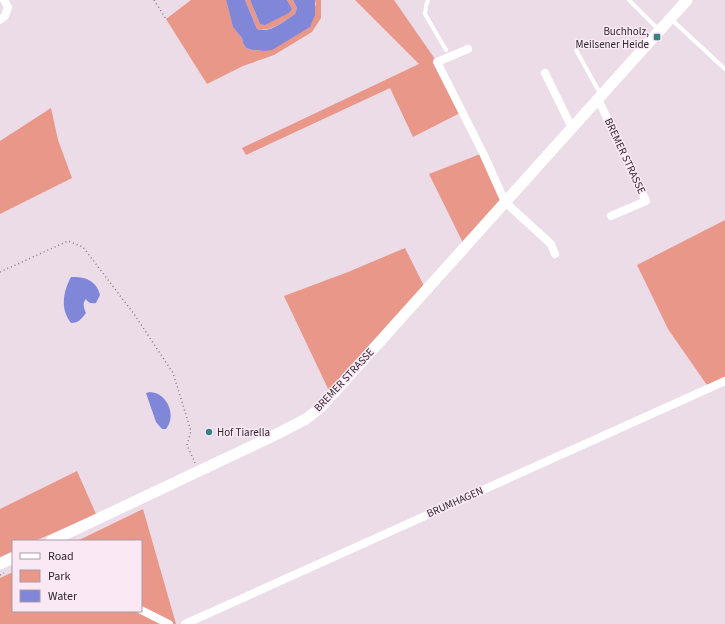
<svg xmlns="http://www.w3.org/2000/svg" width="725" height="624" font-family="'Source Sans 3',sans-serif">
<rect width="100%" height="100%" fill="#ecdce8"/>
<g fill="#e99789">
<polygon points="191,0 226,0 233,26 242,38 243,43 246,48 253,50 263,51 316,5 315,0 321,0 321,18 312,32 274,55 243,66 207,84 166,19"/>
<path d="M 245,0 L 250,0 L 260,24 L 292,9 L 287,0 L 293,0 L 297,8 L 295,14 C 284,21 270,33 257,29 Z"/>
<polygon points="355,0 394,0 437,62 462,112 413,137 390,88 246,155 242,148 419,64"/>
<polygon points="51,108 58,140 72,178 0,214 0,141"/>
<polygon points="483,153 505,202 465,247 429,174"/>
<polygon points="725,220 725,381 709,388 668,329 637,265"/>
<polygon points="405,248 426,290 331,395 284,296 348,272"/>
<polygon points="77,471 96,514 35,541 13,541 13,551 0,557 0,509"/>
<polygon points="143,509 176,624 0,624 0,578 13,572 13,611 141,611 141,541 77,541"/>
</g>
<g fill="#8187d8">
<path d="M 226,0 L 245,0 L 257,29 C 270,34 284,21 295,14 L 297,8 L 293,0 L 315,0 L 315,15 L 310,27 L 272,50 L 263,51 L 253,50 L 246,48 L 243,43 L 242,38 L 233,27 Z"/>
<polygon points="250,0 287,0 292,9 289,13 265,25 260,24"/>
<path d="M 71,277 C 85,276 97,281 100,295 L 96,303 C 91,304 88,303 86,299 C 82,303 84,308 86,313 C 82,318 79,323 71,323 C 60,309 63,292 71,277 Z"/>
<path d="M 150,392 C 167,393 177,415 166,429 L 162,429 L 156,422 L 147,396 L 146,393 Z"/>
</g>
<g fill="none" stroke-linecap="round" stroke-linejoin="round">
<g stroke="#867b83" stroke-width="1.5" stroke-dasharray="1 3" stroke-linecap="butt">
<polyline points="154,0 166,19"/>
<polyline points="0,272 68,241 83,247 134,314 173,373 191,431 187,445 195,463"/>
<polyline points="0,575 4,573"/>
</g>
<g stroke="#fff" stroke-width="4">
<polyline points="428,0 426,6 425,14 446,50"/>
<polyline points="629,0 659,30"/>
<polyline points="671,19 725,69"/>
<polyline points="576,50 601,95"/>
</g>
<g stroke="#fff" stroke-width="8">
<polyline points="0,20 5,16 8,7 4,0"/>
<polyline points="468,49 437,62 483,153 505,202 551,244 555,254"/>
<polyline points="545,73 572,128"/>
<polyline points="598,99 646,201 611,216"/>
<polyline points="141,610 169,624"/>
<polyline points="185,624 725,381"/>
</g>
<g stroke="#fff" stroke-width="11">
<polyline points="51,541 271,437 306,419 321,407 687,0"/>
<polyline points="0,564 13,558"/>
</g>
</g>
<g fill="#3a8383" stroke="#fae9f5" stroke-width="1.5">
<rect x="653" y="33" width="8" height="8" rx="2"/>
<circle cx="209" cy="432" r="4"/>
</g>
<g text-anchor="middle" dominant-baseline="central" stroke-width="3" stroke-linejoin="round" paint-order="stroke">
<g font-size="11" fill="#30292e" stroke="#fae9f5" text-anchor="end">
<text x="649" y="31">Buchholz,<tspan x="649" dy="13">Meilsener Heide</tspan></text>
<text x="217" y="432" text-anchor="start">Hof Tiarella</text>
</g>
<g font-size="11" fill="#30292e" stroke="#fae9f5">
<text transform="translate(625 156) rotate(65)">BREMER STRASSE</text>
<text transform="translate(344 380) rotate(-47)">BREMER STRASSE</text>
<text transform="translate(455 502) rotate(-24)">BRUMHAGEN</text>
</g>
</g>
<rect x="12" y="540" width="130" height="72" fill="#fae9f5" stroke="#a99ca5"/>
<rect x="20" y="553" width="20" height="6" fill="#ffffff" stroke="#a99ca5"/>
<text x="48" y="560" font-size="12" fill="#30292e">Road</text>
<rect x="20" y="570" width="20" height="12" fill="#e99789" stroke="#a99ca5"/>
<text x="48" y="580" font-size="12" fill="#30292e">Park</text>
<rect x="20" y="590" width="20" height="12" fill="#8187d8" stroke="#a99ca5"/>
<text x="48" y="600" font-size="12" fill="#30292e">Water</text>
</svg>
